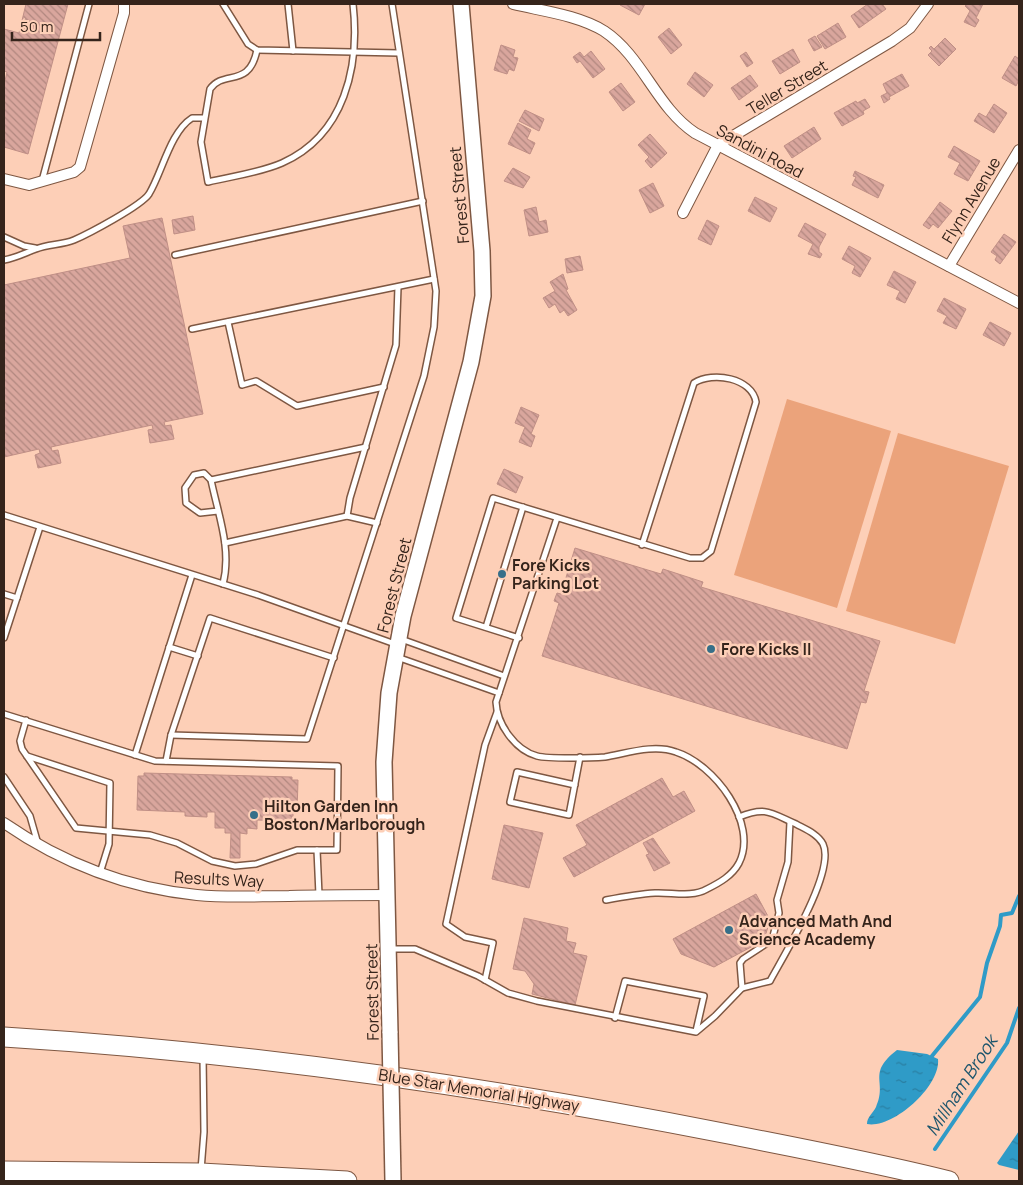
<svg xmlns="http://www.w3.org/2000/svg" width="1023" height="1185" font-family="Manrope,sans-serif">
<defs>
<pattern id="water-ripples" width="26" height="14" patternUnits="userSpaceOnUse" patternTransform="scale(1.25)"><rect width="26" height="14" fill="#2f9bc7"/><path d="M2 4q2-2 4 0t4 0M15 11q2-2 4 0t4 0" fill="none" stroke="#297ea1"/></pattern>
<pattern id="building-back-hatch" width="6" height="6" patternUnits="userSpaceOnUse" patternTransform="scale(1.25)"><rect width="6" height="6" fill="#d9a69d"/><path d="M-1 5l2 2M0 0l6 6M5-1l2 2" fill="none" stroke="#b1877f"/></pattern>
</defs>
<rect width="100%" height="100%" fill="#fdcfb7"/>
<g fill="#eba37b">
<polygon points="787,399 891,431 837,608 734,575"/>
<polygon points="898,433 1009,466 955,644 846,611"/>
</g>
<g fill="url(#water-ripples)">
<path d="M 897,1050 L 927,1054 L 938,1059 C 941,1086 893,1129 867,1124 C 867,1117 873,1113 876,1107 C 888,1081 866,1074 897,1050 Z"/>
<polygon points="1019,1131 1019,1170 999,1165 997,1163"/>
</g>
<g fill="none" stroke-linecap="round" stroke-linejoin="round">
<g stroke="#2f9bc7" stroke-width="4">
<polyline points="932,1056 980,997 987,963 1000,926 1001,915 1012,913 1019,896"/>
<polyline points="935,1149 1007,1043 1019,1008"/>
</g>
</g>
<g fill="url(#building-back-hatch)" stroke="#c08f86">
<polygon points="26,4 68,4 28,154 4,147 4,85 7,72 4,71 4,29 19,33"/>
<polygon points="620,4 645,4 639,15 620,5"/>
<polygon points="868,4 882,4 886,9 859,28 851,16"/>
<polygon points="967,4 983,4 976,18 979,20 975,27 964,22 970,11 965,6"/>
<polygon points="838,23 846,37 825,49 817,36"/>
<polygon points="669,28 682,45 671,54 658,37"/>
<polygon points="815,36 822,47 814,51 808,40"/>
<polygon points="945,38 956,49 939,66 928,55 932,51 929,48 931,46 934,49"/>
<polygon points="501,45 515,50 513,57 518,58 514,71 509,69 507,74 494,70"/>
<polygon points="793,49 800,62 780,74 772,61"/>
<polygon points="591,51 605,69 593,78 580,61 577,63 573,57 580,52 584,57"/>
<polygon points="746,52 753,63 747,67 740,56"/>
<polygon points="1015,56 1019,59 1019,80 1016,86 1002,78"/>
<polygon points="695,72 713,85 704,97 687,84"/>
<polygon points="902,74 909,86 889,97 890,99 884,103 881,96 887,93 883,84"/>
<polygon points="750,75 758,86 739,100 731,88"/>
<polygon points="621,83 635,102 623,111 609,92"/>
<polygon points="865,99 870,107 863,111 864,114 842,126 834,113 856,101 857,103"/>
<polygon points="994,104 1007,113 994,133 974,121 979,113 986,117"/>
<polygon points="525,110 544,119 539,131 519,121"/>
<polygon points="518,123 531,130 527,139 535,143 530,154 508,144"/>
<polygon points="814,127 821,139 792,158 784,146"/>
<polygon points="650,134 667,153 651,168 645,161 649,157 638,145"/>
<polygon points="954,146 980,161 968,181 954,174 960,163 948,157"/>
<polygon points="513,168 530,177 523,188 504,181"/>
<polygon points="855,171 884,185 878,198 852,185 856,177 853,176"/>
<polygon points="653,183 664,206 650,213 639,190"/>
<polygon points="755,197 777,208 770,222 748,211"/>
<polygon points="940,202 952,211 938,228 933,224 929,229 923,225"/>
<polygon points="536,207 539,222 546,220 548,232 529,236 524,210"/>
<polygon points="193,216 195,230 174,234 172,220"/>
<polygon points="162,218 203,414 164,422 165,426 171,425 174,439 150,443 148,430 153,429 152,425 51,447 52,451 58,450 61,463 38,468 35,455 40,453 39,449 4,457 4,285 130,258 123,226"/>
<polygon points="707,220 719,226 711,245 698,239"/>
<polygon points="805,223 826,234 819,247 819,252 822,254 820,258 808,254 813,244 798,236"/>
<polygon points="1004,234 1016,242 1000,264 995,260 997,256 991,252"/>
<polygon points="849,246 871,258 860,277 852,273 855,266 842,259"/>
<polygon points="580,256 583,270 567,273 565,259"/>
<polygon points="894,271 916,282 905,303 896,299 900,291 887,285"/>
<polygon points="563,274 568,289 566,290 577,310 568,316 564,310 560,313 555,304 549,308 543,298 555,291 550,282"/>
<polygon points="944,298 966,309 956,329 943,323 947,316 937,311"/>
<polygon points="990,322 1011,333 1004,346 983,335"/>
<polygon points="521,407 539,415 531,434 535,436 531,447 519,442 525,427 515,423"/>
<polygon points="504,469 523,477 516,493 497,484"/>
<polygon points="575,548 661,574 663,569 703,582 701,587 880,641 864,691 869,692 866,703 861,702 847,749 542,656 559,603 554,601 557,593 561,594"/>
<polygon points="144,773 292,777 292,780 298,780 297,813 293,813 293,821 257,820 257,829 247,828 247,834 240,833 240,858 230,858 231,833 225,833 225,828 215,828 215,812 207,812 207,817 185,816 185,812 137,810 138,776 144,776"/>
<polygon points="662,778 673,797 684,791 695,811 574,877 563,858 587,845 576,825"/>
<polygon points="504,825 543,833 529,888 492,879"/>
<polygon points="653,838 670,863 654,871 646,855 649,854 643,843"/>
<polygon points="756,894 770,920 764,940 714,967 681,954 673,939"/>
<polygon points="524,918 568,928 566,941 576,943 573,953 587,956 575,1005 532,994 534,984 525,971 513,969"/>
</g>
<g fill="none" stroke-linecap="round" stroke-linejoin="round">
<g stroke="#7e5742" stroke-width="8">
<g id="service">
<polyline points="223,4 248,44 257,50 399,53"/>
<polyline points="288,4 293,51"/>
<path d="M 257,50 C 249,89 224,69 210,89 L 201,142 L 208,182 C 233,176 259,173 282,163 C 345,135 360,66 353,4"/>
<polyline points="42,181 89,4"/>
<polyline points="4,237 24,246 35,248"/>
<polyline points="175,255 423,201"/>
<path d="M 4,260 C 16,258 25,253 36,249 C 48,244 62,245 74,240 C 88,234 141,206 149,194 C 162,173 170,132 192,118 L 204,118"/>
<polyline points="228,322 242,385 256,381 297,406 384,387"/>
<polyline points="192,329 434,279"/>
<polyline points="211,480 366,447"/>
<path d="M 218,511 L 200,513 L 186,503 L 185,488 L 194,475 L 204,473 L 211,480 C 218,514 232,549 223,584"/>
<polyline points="4,515 258,595 395,644"/>
<polyline points="347,516 350,498 396,345 398,287"/>
<path d="M 557,518 L 496,702 C 497,724 515,750 537,756 C 548,759 593,758 605,757 C 628,753 654,744 676,752 C 714,764 759,823 739,863 C 732,876 719,883 707,889 C 691,898 672,892 655,893 C 638,894 622,897 606,900"/>
<polyline points="225,543 347,516 377,523"/>
<polyline points="4,594 17,598"/>
<polyline points="486,627 523,507"/>
<polyline points="4,638 40,527"/>
<path d="M 519,638 L 456,618 L 493,498 L 690,558 L 702,558 L 711,551 L 756,402 C 752,378 713,371 694,383 L 642,545"/>
<polyline points="401,639 504,676"/>
<polyline points="169,647 198,656"/>
<polyline points="397,657 499,693"/>
<polyline points="4,714 155,761 338,766 337,850 297,850 256,864 235,866 212,861 177,843 150,835 76,828 22,749 20,741 26,720"/>
<polyline points="171,735 307,739 424,376 434,327 436,291 392,4"/>
<polyline points="135,755 192,575"/>
<polyline points="27,756 110,783 109,844 100,873"/>
<polyline points="166,761 171,735 210,618 334,658"/>
<polyline points="4,777 30,816 38,844"/>
<polyline points="575,785 517,772 510,802 569,815 580,757"/>
<path d="M 739,817 C 766,806 771,813 796,824 C 805,829 818,834 823,844 C 836,871 784,955 770,981 L 742,988"/>
<polyline points="317,850 319,895"/>
<polyline points="389,949 415,949 478,976 508,993 537,1001 696,1032 715,1016 742,988 740,963 743,959 772,940 779,913 777,900 788,862 790,822"/>
<polyline points="485,980 493,943 465,937 446,924 485,745 497,712"/>
<polyline points="615,1018 625,981 704,996 696,1031"/>
<polyline points="201,1170 204,1132 203,1056"/>
</g>
</g>
<g stroke="#7e5742" stroke-width="12">
<g id="minor">
<path d="M 513,4 C 542,11 578,15 604,31 C 643,57 656,107 695,133 L 1019,303"/>
<polyline points="4,179 29,185 74,172 80,167 124,13 124,4"/>
<polyline points="683,213 718,145 892,41 910,28 928,4"/>
<polyline points="949,266 1019,150"/>
<path d="M 4,823 C 62,863 127,888 197,895 C 228,898 258,896 289,896 C 322,895 355,895 388,895"/>
</g>
</g>
<g stroke="#7e5742" stroke-width="18">
<polyline id="secondary" points="390,1033 384,762 389,693 403,616 471,362 483,296 482,251 461,4"/>
</g>
<g stroke="#7e5742" stroke-width="21">
<g id="motorway">
<path d="M 4,1037 C 246,1052 485,1086 723,1133 C 798,1148 874,1162 949,1181"/>
<polyline points="4,1171 201,1173 347,1181"/>
</g>
</g>
<use href="#service" stroke="#fff" stroke-width="5"/>
<use href="#minor" stroke="#fff" stroke-width="10"/>
<use href="#secondary" stroke="#fff" stroke-width="15"/>
<use href="#motorway" stroke="#fff" stroke-width="19"/>
<g stroke="#7e5742" stroke-width="18" stroke-linecap="butt">
<polyline id="secondary-bridge" points="390,1033 393,1181"/>
</g>
<use href="#secondary-bridge" stroke="#fff" stroke-width="15"/>
</g>
<g fill="#376f89" stroke="#fdcfb7" stroke-width="2">
<circle cx="502" cy="574" r="5"/>
<circle cx="711" cy="649" r="5"/>
<circle cx="254" cy="815" r="5"/>
<circle cx="729" cy="930" r="5"/>
</g>
<g text-anchor="middle" dominant-baseline="central" stroke-width="5" stroke-linejoin="round" paint-order="stroke">
<g font-size="16" fill="#35241b" stroke="#fdcfb7">
<text transform="translate(787 87) rotate(-31)">Teller Street</text>
<text transform="translate(760 151) rotate(28)">Sandini Road</text>
<text transform="translate(459 195) rotate(-95)">Forest Street</text>
<text transform="translate(971 200) rotate(-59)">Flynn Avenue</text>
<text transform="translate(394 585) rotate(-76)">Forest Street</text>
<text transform="translate(219 879) rotate(3)">Results Way</text>
<text transform="translate(372 992) rotate(-91)">Forest Street</text>
<text transform="translate(479 1090) rotate(9)">Blue Star Memorial Highway</text>
</g>
<g font-size="16" font-weight="bold" fill="#35241b" stroke="#fdcfb7" text-anchor="start">
<text x="512" y="565">Fore Kicks<tspan x="512" dy="18">Parking Lot</tspan></text>
<text x="721" y="649">Fore Kicks II</text>
<text x="264" y="806">Hilton Garden Inn<tspan x="264" dy="18">Boston/Marlborough</tspan></text>
<text x="739" y="921">Advanced Math And<tspan x="739" dy="18">Science Academy</tspan></text>
</g>
<g font-size="18" font-style="italic" fill="#1e566d" stroke="#fdcfb7">
<text transform="translate(961 1085) rotate(-57)">Millham Brook</text>
</g>
</g>
<rect width="1023" height="1185" fill="none" stroke="#35241b" stroke-width="10"/>
<path d="M12 32v8h88v-8" fill="none" stroke="#35241b" stroke-width="2.5"/>
<text x="20" y="32" font-size="15" fill="#35241b" stroke="#fdcfb7" stroke-width="4" paint-order="stroke">50 m</text>
</svg>
